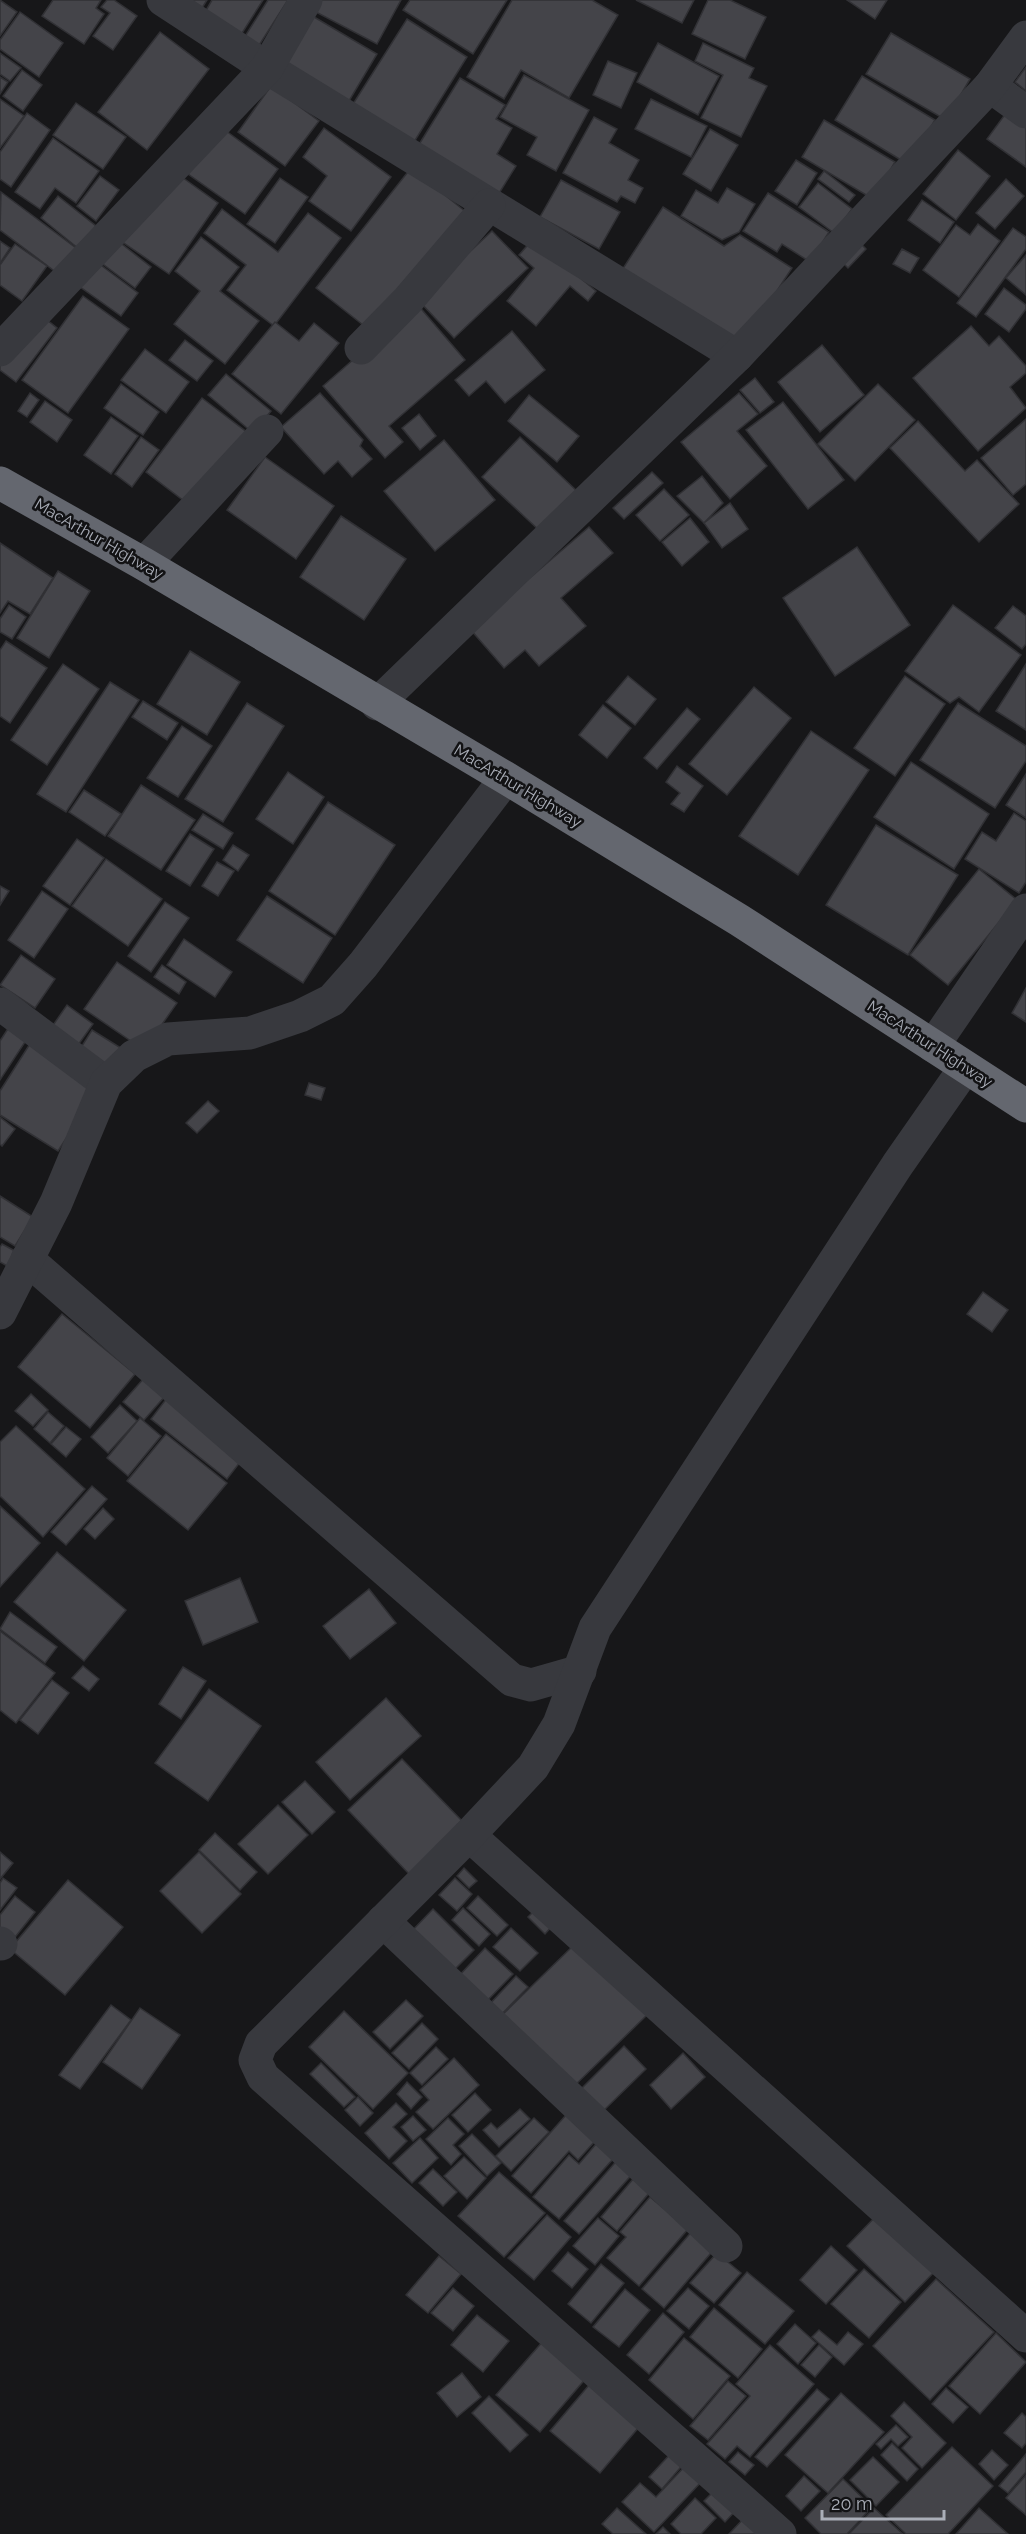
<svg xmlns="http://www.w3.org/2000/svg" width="1026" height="2534" font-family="Raleway,sans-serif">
<rect width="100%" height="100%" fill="#171719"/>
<g fill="#444449" stroke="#313135" stroke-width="1.5">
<polygon points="0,0 17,12 0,36"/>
<polygon points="53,0 101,0 96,8 104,14 84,44 42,16"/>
<polygon points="107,0 114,0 137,16 113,50 93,36 110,13 101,7"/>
<polygon points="171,0 207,0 197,16"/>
<polygon points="212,0 263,0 237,41 201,19"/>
<polygon points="268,0 288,0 256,50 242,41"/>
<polygon points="318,0 401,0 377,44 312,10"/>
<polygon points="410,0 507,0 473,54 403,10"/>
<polygon points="512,0 592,0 618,15 569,98 521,70 504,99 467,77"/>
<polygon points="636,0 694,0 682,23"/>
<polygon points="708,0 730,0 766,17 745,59 692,34"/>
<polygon points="847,0 887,0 875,19"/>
<polygon points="20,12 63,43 39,77 0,49 0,40"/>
<polygon points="309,14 377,54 346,106 279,67"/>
<polygon points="407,19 467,57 414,142 353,104"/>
<polygon points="160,32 209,69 147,150 98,112"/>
<polygon points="891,33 970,79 946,120 866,74"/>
<polygon points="658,43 719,76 698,115 637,82"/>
<polygon points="703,43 754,68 749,78 767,86 741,137 701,118 723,75 695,61"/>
<polygon points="0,53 21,68 10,81 0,74"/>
<polygon points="608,61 637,73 621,108 593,95"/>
<polygon points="1026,67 1026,91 1015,82"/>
<polygon points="22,70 42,85 23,111 3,96"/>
<polygon points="524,75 589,110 556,171 527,155 537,137 500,117"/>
<polygon points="862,76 935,120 917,150 901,160 835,120"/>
<polygon points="0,77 8,82 0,94"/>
<polygon points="460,78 505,105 496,119 512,128 497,154 516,166 498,195 418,146"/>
<polygon points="271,86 319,121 285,166 238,132"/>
<polygon points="0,99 24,116 0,148"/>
<polygon points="651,99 707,126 691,157 635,129"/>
<polygon points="76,103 126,137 103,169 53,135"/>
<polygon points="1009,109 1026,121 1026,167 987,139"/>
<polygon points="27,113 50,130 11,187 0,179 0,152"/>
<polygon points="594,117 617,129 609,143 639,160 628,180 643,188 635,203 621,196 617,202 563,173"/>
<polygon points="824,120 895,162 873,199 802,157"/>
<polygon points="222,128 278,169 245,214 188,174"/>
<polygon points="324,128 391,177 351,231 309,201 327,176 303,157"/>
<polygon points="710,129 738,145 711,191 683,174"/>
<polygon points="53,138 99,171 76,203 55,188 40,209 15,192"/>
<polygon points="958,150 990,176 956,220 923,194"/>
<polygon points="796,160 817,173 797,205 775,191"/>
<polygon points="411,168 466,212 372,332 316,288"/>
<polygon points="172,170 218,203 169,274 121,241"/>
<polygon points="824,171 855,195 849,202 818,179"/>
<polygon points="100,176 119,190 96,221 77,206"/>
<polygon points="280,178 308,197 275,243 247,224"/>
<polygon points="1006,179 1024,196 995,229 976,213"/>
<polygon points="561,180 620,212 599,249 540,217"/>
<polygon points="818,183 852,209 834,233 799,207"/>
<polygon points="727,188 755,204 739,232 722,240 681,216 696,190 718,203"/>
<polygon points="1,192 76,248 57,273 0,230"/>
<polygon points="768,193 829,232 810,262 782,244 777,252 743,231"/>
<polygon points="58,196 96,226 79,249 41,218"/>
<polygon points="922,200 954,222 940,243 908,220"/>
<polygon points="663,207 724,246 740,235 792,268 740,347 622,270"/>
<polygon points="222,209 278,252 308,213 341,238 274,326 227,290 246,265 204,233"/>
<polygon points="978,224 1000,241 959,297 923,270 956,225 970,235"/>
<polygon points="1013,228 1026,237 1026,249 976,317 957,303"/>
<polygon points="492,231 528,268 454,338 418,300"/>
<polygon points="113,237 151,267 135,288 96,259"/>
<polygon points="201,237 239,267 220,291 259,321 225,364 174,324 200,291 175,271"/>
<polygon points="854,237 866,249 848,268 836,256"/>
<polygon points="533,239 596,291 588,301 570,286 536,326 507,301 534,268 519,255"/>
<polygon points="0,241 10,248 0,263"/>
<polygon points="15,244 47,266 22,301 0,285 0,265"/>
<polygon points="902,249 919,258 910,273 893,264"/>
<polygon points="1026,255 1026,295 1006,278"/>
<polygon points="94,260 138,293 121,316 76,284"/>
<polygon points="1004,288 1026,305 1026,309 1009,332 985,314"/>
<polygon points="83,296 129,329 68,413 22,380"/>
<polygon points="417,304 465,360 389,426 403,442 385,458 323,386"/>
<polygon points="37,312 57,328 16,382 0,370 0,363"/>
<polygon points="275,322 299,341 314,323 339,343 281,414 232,374"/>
<polygon points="971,326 989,346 999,336 1026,366 1026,373 1010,387 1026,408 978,451 913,378"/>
<polygon points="512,331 545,370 505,403 486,381 469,396 455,380"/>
<polygon points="185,340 213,361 197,381 169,360"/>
<polygon points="822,345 864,395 820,432 778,382"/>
<polygon points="145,349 189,382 166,413 121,380"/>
<polygon points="226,374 271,411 253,433 208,395"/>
<polygon points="755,378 774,402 760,413 740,390"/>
<polygon points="121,384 159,412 143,435 104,408"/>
<polygon points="878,384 915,420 855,481 818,444"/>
<polygon points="30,393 39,400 27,417 18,411"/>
<polygon points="320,393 363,440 360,446 372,459 352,477 338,461 324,474 281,427"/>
<polygon points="739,393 758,414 737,431 767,466 730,499 681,442"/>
<polygon points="529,395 579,436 557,462 508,421"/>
<polygon points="202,398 248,433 192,507 146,472"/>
<polygon points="45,401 72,420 57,442 30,422"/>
<polygon points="783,402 844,480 808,509 746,430"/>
<polygon points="419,414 436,436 420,450 402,428"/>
<polygon points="111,417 138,436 111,474 84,455"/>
<polygon points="1026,419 1026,484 1013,495 981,458"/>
<polygon points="918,421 965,471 977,460 1019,504 979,542 890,448"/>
<polygon points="141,437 159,450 132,487 115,474"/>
<polygon points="520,437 579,493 542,533 482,477"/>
<polygon points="444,440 495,500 435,551 384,491"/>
<polygon points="265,457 334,506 296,559 227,510"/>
<polygon points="652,472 663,483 624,519 613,508"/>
<polygon points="702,476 723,503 704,523 677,496"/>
<polygon points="664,489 689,515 660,541 636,515"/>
<polygon points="730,503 748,529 722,548 704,523"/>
<polygon points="341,516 406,559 364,620 300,577"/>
<polygon points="690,518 709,542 682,566 662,542"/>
<polygon points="589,527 613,553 561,598 586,626 539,666 525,650 504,668 470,629"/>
<polygon points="0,543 53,578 30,614 8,601 0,613"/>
<polygon points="857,547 910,625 835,676 783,598"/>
<polygon points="58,571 90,591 49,658 17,638"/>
<polygon points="9,605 26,617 12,639 0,632 0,619"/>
<polygon points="953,605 1021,655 979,712 959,697 950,703 905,671"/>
<polygon points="1013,606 1026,616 1026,644 1022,649 995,628"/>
<polygon points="6,641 47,668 10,723 0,716 0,650"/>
<polygon points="190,651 240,682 207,735 157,704"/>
<polygon points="63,664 99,689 47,765 11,740"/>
<polygon points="1026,664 1026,730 996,711"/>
<polygon points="628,676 656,699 635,725 606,702"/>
<polygon points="905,676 945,704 895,776 854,748"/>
<polygon points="110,682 139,700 66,812 37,794"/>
<polygon points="754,687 791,718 727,795 689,764"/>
<polygon points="143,701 178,723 167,740 132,717"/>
<polygon points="247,703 284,726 223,822 185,799"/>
<polygon points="958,703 1026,746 1026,761 995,808 920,760"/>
<polygon points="603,705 631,728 607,758 579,735"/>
<polygon points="687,708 700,719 657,769 644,758"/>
<polygon points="182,726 212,746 178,797 147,778"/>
<polygon points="811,731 869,770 798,875 739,836"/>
<polygon points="911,762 989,814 954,869 874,817"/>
<polygon points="677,766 703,786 684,812 671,804 680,793 666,782"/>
<polygon points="288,772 324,797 293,844 256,819"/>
<polygon points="1026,774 1026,818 1006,805"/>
<polygon points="141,785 195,820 161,870 108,836"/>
<polygon points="84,790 121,814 105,836 69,812"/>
<polygon points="328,802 395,845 335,935 269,891"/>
<polygon points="1014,813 1026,821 1026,882 1019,893 965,859 982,832 996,841"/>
<polygon points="203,814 233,833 223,849 192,830"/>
<polygon points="876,825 958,875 908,955 826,905"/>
<polygon points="190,834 214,849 190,886 166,871"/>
<polygon points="77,839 104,858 70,905 43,886"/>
<polygon points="233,845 249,855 238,871 223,860"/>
<polygon points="106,859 162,899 128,946 72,906"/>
<polygon points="217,862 234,871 218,896 202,886"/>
<polygon points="979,869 1017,900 948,985 910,955"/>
<polygon points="0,886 9,891 0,905"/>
<polygon points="42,891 68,909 34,958 8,940"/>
<polygon points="267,896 332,938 303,983 237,940"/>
<polygon points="165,902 189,918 151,972 128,956"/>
<polygon points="184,939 232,972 215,997 167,965"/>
<polygon points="21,955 55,979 35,1008 0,985"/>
<polygon points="117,962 177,1003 144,1050 84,1009"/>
<polygon points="162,965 186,982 179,994 154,977"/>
<polygon points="1026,988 1026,1022 1012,1013"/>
<polygon points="67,1005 93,1024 73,1052 47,1034"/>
<polygon points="9,1027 27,1039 0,1080 0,1041"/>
<polygon points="92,1030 124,1050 108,1074 77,1054"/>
<polygon points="33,1039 102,1083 58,1151 0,1115 0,1091"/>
<polygon points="309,1083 325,1088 321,1100 305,1095"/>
<polygon points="208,1101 219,1111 197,1133 186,1123"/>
<polygon points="0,1117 15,1129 2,1146 0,1144"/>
<polygon points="0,1196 33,1217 15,1246 0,1237"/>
<polygon points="2,1244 15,1251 16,1271 0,1262 0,1247"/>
<polygon points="983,1292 1008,1310 992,1332 967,1314"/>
<polygon points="62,1314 135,1374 90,1428 18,1367"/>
<polygon points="145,1377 166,1395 144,1420 123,1402"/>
<polygon points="31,1394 48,1410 33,1426 15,1411"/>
<polygon points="167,1398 244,1457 227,1479 151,1419"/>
<polygon points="120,1405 137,1421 108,1453 91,1437"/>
<polygon points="48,1412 64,1426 50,1443 34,1429"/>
<polygon points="140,1418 161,1436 128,1476 107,1458"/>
<polygon points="16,1426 85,1489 43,1537 0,1496 0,1442"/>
<polygon points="66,1427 81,1439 66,1457 51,1444"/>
<polygon points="166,1434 227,1483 188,1530 127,1481"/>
<polygon points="92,1486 107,1499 66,1545 51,1532"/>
<polygon points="0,1506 40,1543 0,1587"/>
<polygon points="103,1508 114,1519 95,1539 84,1529"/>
<polygon points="57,1552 126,1610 84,1661 14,1602"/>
<polygon points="240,1578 258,1622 203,1645 185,1601"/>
<polygon points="369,1589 396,1623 350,1659 323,1626"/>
<polygon points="10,1612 57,1647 45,1663 0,1629"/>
<polygon points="0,1631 55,1673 16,1723 0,1710"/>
<polygon points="83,1666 99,1679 89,1691 72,1678"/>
<polygon points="183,1667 206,1681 181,1719 159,1704"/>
<polygon points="52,1680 69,1693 38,1734 20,1720"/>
<polygon points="209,1689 261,1726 208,1801 155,1763"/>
<polygon points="386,1698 421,1736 350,1800 316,1762"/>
<polygon points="402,1759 464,1823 410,1875 348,1810"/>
<polygon points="305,1781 335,1812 312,1834 282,1802"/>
<polygon points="278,1805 308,1835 268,1874 238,1844"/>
<polygon points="215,1833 257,1872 240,1890 199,1850"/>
<polygon points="0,1852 13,1863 0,1879"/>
<polygon points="199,1852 241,1894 202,1933 160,1891"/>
<polygon points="464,1868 477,1881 469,1888 457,1876"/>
<polygon points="3,1878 17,1888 0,1910 0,1883"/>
<polygon points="455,1878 472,1894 457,1911 439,1895"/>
<polygon points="68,1880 123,1927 65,1995 10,1949"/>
<polygon points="15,1896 35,1912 12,1941 0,1932 0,1915"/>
<polygon points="478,1896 508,1925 497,1936 467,1908"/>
<polygon points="538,1907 554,1924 545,1934 528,1917"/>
<polygon points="463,1908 490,1934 479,1946 452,1920"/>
<polygon points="433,1909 474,1950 450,1974 409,1934"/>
<polygon points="511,1928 538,1953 520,1971 493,1947"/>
<polygon points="577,1942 648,2014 567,2093 496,2021"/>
<polygon points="485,1948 513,1974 483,2005 456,1979"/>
<polygon points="516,1976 528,1987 497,2019 486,2008"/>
<polygon points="406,2000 423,2016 390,2049 373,2032"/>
<polygon points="111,2005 131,2020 80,2089 59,2075"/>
<polygon points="140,2008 180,2035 142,2089 103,2062"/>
<polygon points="344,2011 408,2073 373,2109 309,2047"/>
<polygon points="422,2023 438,2039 409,2069 392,2053"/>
<polygon points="624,2046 646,2069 600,2114 578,2092"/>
<polygon points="436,2047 448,2059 422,2085 410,2073"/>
<polygon points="683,2053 705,2077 671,2109 650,2085"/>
<polygon points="454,2058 479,2085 433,2129 416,2112 429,2100 420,2090"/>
<polygon points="321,2063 355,2097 344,2107 310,2074"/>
<polygon points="407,2082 422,2097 411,2109 397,2094"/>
<polygon points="475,2093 491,2110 468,2132 452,2115"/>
<polygon points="358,2097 373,2113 360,2126 345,2110"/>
<polygon points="396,2103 407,2114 393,2127 407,2141 389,2159 365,2133"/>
<polygon points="520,2109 530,2119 499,2147 483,2130 491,2123 497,2129"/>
<polygon points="566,2115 595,2141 578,2160 569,2151 531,2193 512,2176"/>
<polygon points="413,2116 426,2130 413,2141 401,2127"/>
<polygon points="448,2118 464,2134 453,2145 461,2154 451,2165 426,2139"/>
<polygon points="534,2118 549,2132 511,2171 496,2156"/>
<polygon points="472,2134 501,2163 487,2176 459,2146"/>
<polygon points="420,2138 438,2158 412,2183 393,2163"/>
<polygon points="596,2144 613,2159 559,2219 533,2197 569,2155 579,2164"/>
<polygon points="464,2157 486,2178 467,2199 444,2176"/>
<polygon points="620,2157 635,2171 579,2234 564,2221"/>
<polygon points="433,2169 457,2192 443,2206 419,2183"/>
<polygon points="499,2172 545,2213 504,2257 458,2216"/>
<polygon points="639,2172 655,2186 617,2231 601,2217"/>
<polygon points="650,2197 688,2229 639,2286 607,2258 626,2237 620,2232"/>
<polygon points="881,2211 939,2267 905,2302 847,2246"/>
<polygon points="547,2215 571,2237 534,2280 508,2258"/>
<polygon points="598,2218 619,2236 595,2265 573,2246"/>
<polygon points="694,2229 716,2247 664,2308 642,2289"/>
<polygon points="831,2246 857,2270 826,2304 800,2280"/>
<polygon points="568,2252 588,2269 572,2288 552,2271"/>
<polygon points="717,2253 741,2273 714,2303 690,2283"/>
<polygon points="439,2256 461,2274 428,2313 406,2295"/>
<polygon points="601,2264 624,2283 591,2323 568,2304"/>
<polygon points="864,2269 901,2302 869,2338 831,2304"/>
<polygon points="747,2272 794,2311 765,2344 719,2305"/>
<polygon points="936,2279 994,2332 930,2400 873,2346"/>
<polygon points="453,2288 474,2306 453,2331 431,2313"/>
<polygon points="688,2288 709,2306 689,2329 667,2311"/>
<polygon points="625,2289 650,2310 619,2347 593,2327"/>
<polygon points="714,2308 762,2349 738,2378 690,2337"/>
<polygon points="663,2313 684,2332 649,2374 627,2355"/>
<polygon points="477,2315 509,2341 483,2372 451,2345"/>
<polygon points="795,2324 816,2343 798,2364 777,2344"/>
<polygon points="819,2330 837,2345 848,2332 863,2344 844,2365 812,2337"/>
<polygon points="996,2333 1026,2362 980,2414 949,2386"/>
<polygon points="684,2338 730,2376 693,2419 649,2380"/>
<polygon points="544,2340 587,2377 540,2432 496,2395"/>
<polygon points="770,2345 814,2384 750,2457 737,2446 725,2459 707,2444 750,2396 736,2384"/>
<polygon points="819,2345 832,2357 815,2377 801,2365"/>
<polygon points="462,2373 481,2397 457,2417 437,2393"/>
<polygon points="595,2378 645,2420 600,2473 550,2431"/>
<polygon points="728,2381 746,2396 708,2440 690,2426"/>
<polygon points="946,2388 968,2407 953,2423 932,2404"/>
<polygon points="817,2389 829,2399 767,2467 755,2457"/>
<polygon points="841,2393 884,2432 828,2493 785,2455"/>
<polygon points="489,2396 528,2435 510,2452 472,2413"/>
<polygon points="904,2402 946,2443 922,2468 902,2448 912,2437 891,2416"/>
<polygon points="1022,2413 1026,2417 1026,2443 1022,2448 1004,2433"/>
<polygon points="896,2425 908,2437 898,2446 891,2439 881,2449 876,2444"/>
<polygon points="892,2443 918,2469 907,2481 881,2455"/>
<polygon points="952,2447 993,2486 948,2534 906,2534 886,2515"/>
<polygon points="674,2450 686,2461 662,2489 649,2477"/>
<polygon points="992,2450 1008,2465 994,2480 979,2464"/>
<polygon points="738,2452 754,2465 745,2475 729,2462"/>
<polygon points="1026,2454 1026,2472 1008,2493 999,2486"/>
<polygon points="873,2457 899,2482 876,2506 850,2480"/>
<polygon points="687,2464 703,2480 654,2532 622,2502 640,2483 656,2497"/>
<polygon points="1026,2475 1026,2515 1006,2498"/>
<polygon points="804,2476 820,2491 801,2511 786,2496"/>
<polygon points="843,2479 872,2507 847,2534 821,2534 805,2518"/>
<polygon points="718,2487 739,2507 725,2522 704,2501"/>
<polygon points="695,2498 716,2518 701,2534 681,2534 671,2524"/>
<polygon points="617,2508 646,2534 613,2534 602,2524"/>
<polygon points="874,2508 903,2534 849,2534"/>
<polygon points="979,2508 1008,2534 956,2534"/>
<polygon points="746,2516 765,2534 729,2534"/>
<polygon points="663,2527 670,2534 656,2534"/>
</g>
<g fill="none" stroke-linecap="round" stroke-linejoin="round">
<g stroke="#38393e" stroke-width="33">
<polyline points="163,0 267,68 737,356"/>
<polyline points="990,86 1026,112"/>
<polyline points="361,348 408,300 489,205"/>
<polyline points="0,350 267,68 306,0"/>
<polyline points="144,564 267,431"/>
<polyline points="377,704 737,356 990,86 1026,37"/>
<polyline points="0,1004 106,1083"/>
<polyline points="933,1046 1026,910"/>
<polyline points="27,1259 512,1680 531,1685 580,1671"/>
<polyline points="0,1313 56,1203 106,1083 134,1056 168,1039 250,1033 300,1016 332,1000 363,965 506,778"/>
<polyline points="469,1835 1026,2336"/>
<polyline points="383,1921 726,2246"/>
<polyline points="0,1943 1,1944"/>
<polyline points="780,2534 263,2077 255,2060 261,2044 469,1835 533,1767 559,1724 595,1628 898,1164 965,1068"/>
</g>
<polyline stroke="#64676f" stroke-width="33" points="0,483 144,564 506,778 739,920 1026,1106"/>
</g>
<g text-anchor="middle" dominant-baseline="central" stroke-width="5" stroke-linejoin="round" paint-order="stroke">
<g font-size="16" fill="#aaaeb8" stroke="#121214">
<text transform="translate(99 539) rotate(30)">MacArthur Highway</text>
<text transform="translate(518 786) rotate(31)">MacArthur Highway</text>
<text transform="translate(930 1044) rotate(33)">MacArthur Highway</text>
</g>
</g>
<path d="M822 2510v9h122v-9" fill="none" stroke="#aaaeb8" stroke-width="3"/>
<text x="831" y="2510" font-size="18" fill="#aaaeb8" stroke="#121214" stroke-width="4.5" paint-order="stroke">20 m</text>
</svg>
